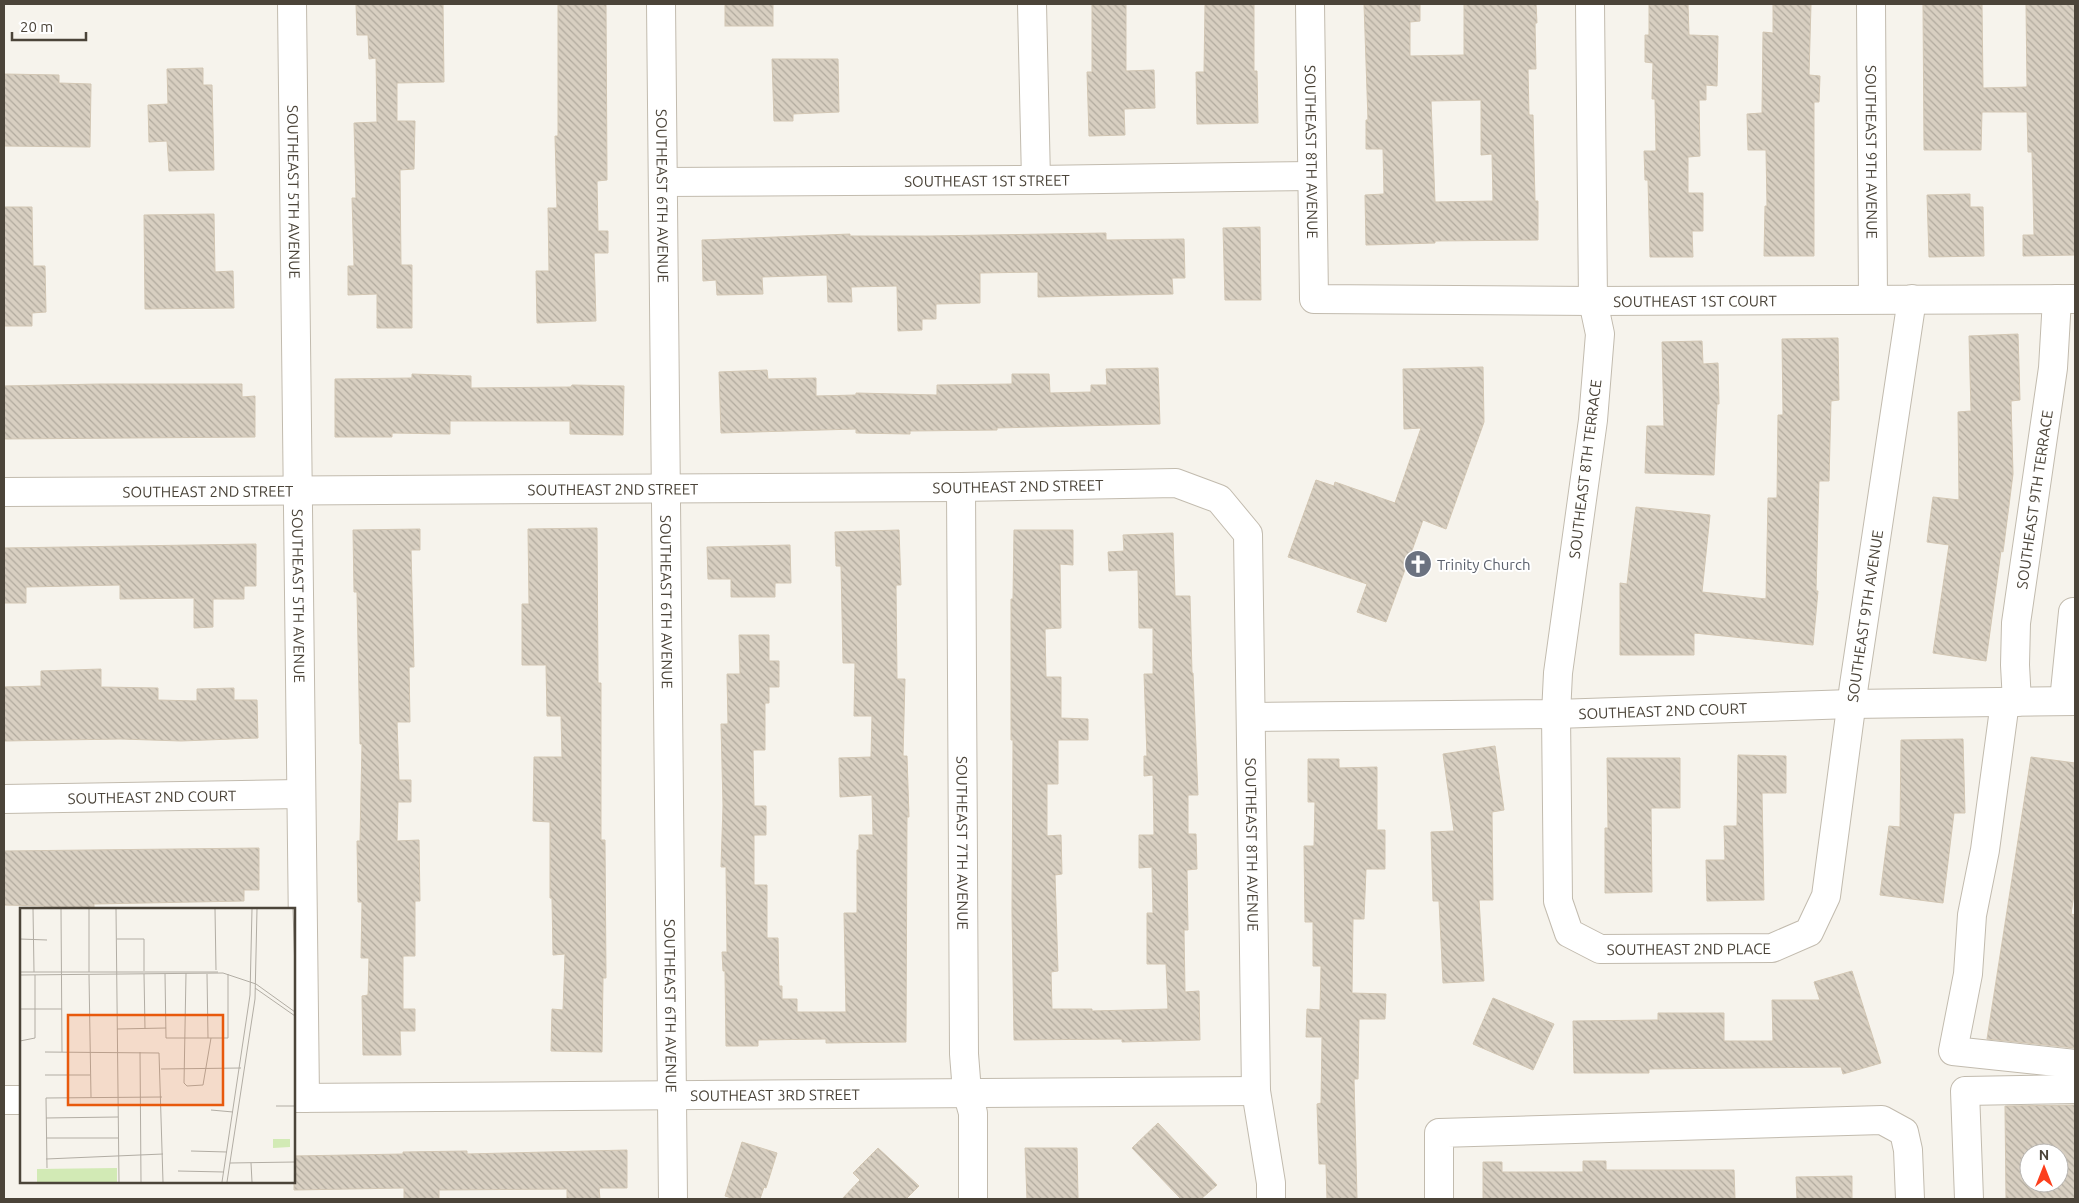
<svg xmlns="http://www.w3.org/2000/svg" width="2079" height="1203" font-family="Ubuntu,sans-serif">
<defs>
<pattern id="building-back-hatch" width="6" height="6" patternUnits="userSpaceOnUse" patternTransform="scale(1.25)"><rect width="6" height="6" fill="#d8cfc1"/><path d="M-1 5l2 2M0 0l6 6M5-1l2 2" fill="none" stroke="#b1aa9e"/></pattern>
</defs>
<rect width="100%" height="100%" fill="#f6f3ec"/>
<g fill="url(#building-back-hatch)" stroke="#d3c7b4" fill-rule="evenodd">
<polygon points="356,4 443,4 444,82 397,83 397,121 415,121 414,169 400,170 401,265 412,265 412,328 377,328 377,294 348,295 348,266 354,266 352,198 356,198 354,123 377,122 376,58 369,59 368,35 357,35"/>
<polygon points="558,4 606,4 607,180 597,181 598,231 608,231 608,253 594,253 596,321 537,323 536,271 549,271 548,208 557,208 555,136 558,136"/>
<rect x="725" y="4" width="48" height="22"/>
<polygon points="1092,4 1126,4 1126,71 1154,70 1155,108 1124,109 1125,135 1089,136 1087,72 1092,72"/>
<polygon points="1205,4 1254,4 1254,71 1257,71 1258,123 1197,124 1196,72 1204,72"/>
<path d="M 1364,4 L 1420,4 L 1420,21 L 1410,22 L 1410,56 L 1464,55 L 1464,4 L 1536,4 L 1537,23 L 1535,23 L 1536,69 L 1528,69 L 1529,115 L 1533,115 L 1535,201 L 1538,201 L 1538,240 L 1435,241 L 1435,243 L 1366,245 L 1365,195 L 1384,194 L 1383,149 L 1366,149 L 1366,120 L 1368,120 ZM 1481,100 L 1481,155 L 1492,154 L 1493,201 L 1435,202 L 1431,101 Z"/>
<polygon points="1649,4 1688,4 1689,35 1718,36 1717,86 1706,85 1706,100 1699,100 1700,156 1688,157 1688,193 1703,193 1703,231 1692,231 1693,257 1650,257 1648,180 1645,180 1644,151 1656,151 1655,99 1652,99 1653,63 1645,62 1645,35 1649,35"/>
<polygon points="1773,4 1811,4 1809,75 1820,76 1819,102 1814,102 1814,256 1764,256 1765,206 1767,206 1766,150 1748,150 1747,114 1762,113 1763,32 1773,33"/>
<polygon points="1923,4 1982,4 1983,88 2027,87 2026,4 2075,4 2075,255 2023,256 2023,235 2034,235 2032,152 2028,152 2027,112 1982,112 1981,150 1924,150"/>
<polygon points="772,59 838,59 839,112 793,114 793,121 774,121"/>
<polygon points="203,68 203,85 212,85 214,170 169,171 167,141 149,142 148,105 168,104 167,69"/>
<polygon points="4,74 59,75 59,83 91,84 90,147 4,146"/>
<polygon points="1970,194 1970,207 1983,207 1984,256 1929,257 1927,195"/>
<polygon points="4,207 32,207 33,266 45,266 46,312 32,313 32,326 4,326"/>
<polygon points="214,214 215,272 233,271 234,308 145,309 144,215"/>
<polygon points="1260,227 1261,300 1225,300 1223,228"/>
<polygon points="1106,233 1106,240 1184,239 1185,278 1172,278 1173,294 1038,297 1038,272 980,273 980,303 936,304 936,319 922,319 922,330 898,331 897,286 851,287 852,302 828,302 827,275 762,277 763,294 717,295 716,280 703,281 702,240 850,234 850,236 930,236"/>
<polygon points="2018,334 2020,400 2011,401 2013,474 2003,552 2001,551 1986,661 1933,653 1949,545 1927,542 1933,497 1959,500 1958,412 1971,411 1969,336"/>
<polygon points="1838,338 1839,400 1831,401 1829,481 1819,481 1816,591 1818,591 1813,645 1694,633 1694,655 1620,655 1620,583 1627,584 1636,507 1710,515 1702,592 1766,599 1768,498 1777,498 1778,415 1783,415 1782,339"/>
<polygon points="1702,341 1703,364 1718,363 1719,404 1717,404 1714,475 1645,473 1647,426 1664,426 1662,342"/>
<polygon points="1483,367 1484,422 1446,529 1423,520 1386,622 1357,612 1367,584 1288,557 1316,480 1334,486 1335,482 1395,503 1421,428 1404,429 1403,369"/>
<polygon points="1158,368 1160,424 997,428 997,430 910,431 910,434 856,433 856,429 721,433 719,372 767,370 768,379 816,378 816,396 856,395 856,393 937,395 937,385 1012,384 1012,374 1049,374 1050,393 1091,392 1091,385 1107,385 1106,369"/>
<polygon points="412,374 471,376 471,388 571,387 572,385 624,386 623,435 570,434 570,421 450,421 450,434 392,433 392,437 335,437 335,379 412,378"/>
<polygon points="100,384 242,384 242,397 255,396 255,437 4,439 4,386"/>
<polygon points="597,528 598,683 601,683 601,840 605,840 606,978 603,978 602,1052 551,1051 552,1009 563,1010 565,954 553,955 552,898 550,898 550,822 533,821 534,757 562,757 561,716 547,716 546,665 522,665 522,604 529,604 528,529"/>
<polygon points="420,529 420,550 411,550 414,667 409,667 410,722 397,722 399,780 411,780 411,802 398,802 397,841 419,840 420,901 415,901 415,956 403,956 403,1009 415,1009 415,1031 400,1031 401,1055 363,1055 362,996 368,995 369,958 361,958 362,902 358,902 357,841 360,841 362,744 360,744 357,592 354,592 353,530"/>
<polygon points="899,530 901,585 896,585 897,679 905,679 903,756 907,756 909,817 907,817 906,1042 826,1043 826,1039 758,1040 758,1046 726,1046 725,971 723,971 722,952 727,952 726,867 721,867 723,806 721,724 728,724 727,674 740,674 739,635 769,635 769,661 779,661 779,687 769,687 769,703 765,703 765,750 753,750 754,806 766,806 766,835 754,835 754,885 767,885 767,938 778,938 779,986 782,986 782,999 797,999 797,1012 846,1012 844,913 857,913 857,850 859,850 859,835 873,835 872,795 840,797 839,758 871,757 872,716 854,716 855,663 843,663 841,566 836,566 835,532"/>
<polygon points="1014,530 1073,530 1073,565 1060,564 1061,628 1045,629 1046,677 1061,677 1061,718 1088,719 1088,740 1058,740 1058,784 1047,784 1047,836 1061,835 1062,874 1055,875 1058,971 1051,972 1052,1009 1092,1009 1092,1011 1168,1009 1166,964 1147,964 1147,913 1153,913 1152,867 1139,868 1139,835 1154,835 1153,775 1144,776 1144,756 1147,756 1144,674 1153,674 1153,628 1139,628 1138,570 1109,571 1108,552 1124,551 1123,535 1173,533 1175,596 1190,596 1192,673 1193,673 1198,795 1188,795 1188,834 1196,834 1197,869 1187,870 1188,930 1184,930 1185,992 1199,991 1200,1040 1122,1042 1122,1039 1014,1040 1012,912 1013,740 1011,740 1011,599 1013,599"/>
<polygon points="256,544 256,586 244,586 244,599 213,599 213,627 194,628 194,598 120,599 120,585 26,587 26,603 4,603 4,548"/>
<polygon points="790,545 791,583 775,583 775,597 731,597 731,579 708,579 707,547"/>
<polygon points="101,669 101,687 158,688 158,700 197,701 197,689 234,688 234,700 257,700 258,738 181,741 121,739 4,741 4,687 41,686 41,671"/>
<polygon points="1963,739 1965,813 1954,813 1943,903 1880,895 1889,826 1900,827 1901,740"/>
<polygon points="1495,746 1504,810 1492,812 1493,900 1479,900 1484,981 1443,983 1439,901 1433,901 1431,832 1454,831 1443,754"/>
<polygon points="1738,755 1786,756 1786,793 1762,793 1764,900 1707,901 1706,860 1725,860 1724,826 1737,826"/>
<polygon points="2031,757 2075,763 2075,888 2071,914 2075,915 2075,1048 1987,1039"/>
<polygon points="1607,758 1680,758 1680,808 1651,808 1652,892 1605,893 1605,828 1608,828"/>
<polygon points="1308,759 1339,759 1339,768 1377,767 1377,830 1385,830 1385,869 1366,869 1364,919 1353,919 1352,993 1386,994 1385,1019 1359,1019 1358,1079 1354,1079 1357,1199 1327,1199 1326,1164 1319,1164 1317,1104 1321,1103 1322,1037 1306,1037 1307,1009 1320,1010 1321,966 1313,966 1313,922 1305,922 1304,846 1314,846 1315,802 1308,802"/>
<polygon points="259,848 259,890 244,890 244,901 94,904 94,909 44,909 44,906 4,905 4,851"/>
<polygon points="1852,971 1881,1063 1843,1074 1841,1067 1649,1069 1649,1073 1574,1073 1573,1021 1658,1020 1658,1013 1724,1013 1724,1041 1773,1041 1772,1000 1820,1000 1814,982"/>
<polygon points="1493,998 1554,1024 1533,1070 1473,1044"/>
<path d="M 2075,1105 L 2075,1199 L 2006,1199 L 2005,1106 ZM 2029,1153 L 2059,1153 L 2059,1183 L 2029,1183 Z"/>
<polygon points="1158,1123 1217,1185 1201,1199 1181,1199 1132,1148"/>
<polygon points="742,1142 777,1153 766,1188 764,1187 760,1199 735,1199 725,1196"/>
<polygon points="878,1148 919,1186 906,1199 842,1199 860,1180 853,1173"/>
<polygon points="1025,1148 1077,1148 1078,1199 1027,1199"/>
<polygon points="627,1150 627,1188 599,1188 600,1199 567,1199 567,1189 439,1190 439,1199 404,1199 404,1188 294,1190 294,1156 403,1154 403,1152 467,1151 467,1154"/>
<polygon points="1583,1161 1606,1161 1606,1170 1734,1170 1735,1199 1483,1199 1483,1162 1502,1162 1502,1172 1583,1172"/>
<polygon points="1852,1176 1852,1199 1797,1199 1796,1177"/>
</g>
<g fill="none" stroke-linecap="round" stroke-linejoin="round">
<g stroke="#c2bbae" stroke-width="30">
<g id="minor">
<path id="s1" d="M 292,4 L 305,1098"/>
<path id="s2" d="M 661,4 L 673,1199"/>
<polyline points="1032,4 1036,180"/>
<path id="s3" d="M 1310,4 L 1314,299 L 1593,301 L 2075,299"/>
<path id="s4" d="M 1590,4 L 1593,301 L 1600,334 L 1593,420 L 1558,673 L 1556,714 L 1558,901 L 1569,933 L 1600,949 L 1772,948 L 1809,932 L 1826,896 L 1854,685 L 1912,299"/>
<path id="s5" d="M 1871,4 L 1873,299"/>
<path id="s6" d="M 663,182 L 1036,180 L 1311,176"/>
<path id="s7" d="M 961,487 L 964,1054 L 967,1092 L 973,1113 L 973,1199"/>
<path id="s8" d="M 4,492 L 961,487 L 1176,483 L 1219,499 L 1248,534 L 1256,1091 L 1271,1183 L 1271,1199"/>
<polyline points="2064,701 2073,612 2075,612"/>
<polyline points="2005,702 1985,850 1972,915 1968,974 1953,1051 2075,1064"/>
<path id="s9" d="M 2017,702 L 2015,665 L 2016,623 L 2053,368 L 2057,299"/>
<path id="s10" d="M 1252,717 L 1556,714 L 1851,704 L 2075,701"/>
<path id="s11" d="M 4,799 L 300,794"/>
<path id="s12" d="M 294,1098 L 1256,1091"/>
<polyline points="4,1100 21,1100"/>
<polyline points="1439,1199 1439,1133 1882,1120 1904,1132 1908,1150 1910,1199"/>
<polyline points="1969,1199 1965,1091 2075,1089"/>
</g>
</g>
<use href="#minor" stroke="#fff" stroke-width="28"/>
</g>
<defs>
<g id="church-disc" transform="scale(1.4375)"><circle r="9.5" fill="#6b7280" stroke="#fff"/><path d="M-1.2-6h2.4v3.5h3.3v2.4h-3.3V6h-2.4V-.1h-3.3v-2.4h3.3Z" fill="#fff"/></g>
</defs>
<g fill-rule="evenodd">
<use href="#church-disc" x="1418" y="564"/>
</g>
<g text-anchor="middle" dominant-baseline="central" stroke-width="4" stroke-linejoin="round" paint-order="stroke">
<g font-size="15" fill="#4b4439" stroke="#fff">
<text stroke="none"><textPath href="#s3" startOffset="148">SOUTHEAST 8TH AVENUE</textPath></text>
<text stroke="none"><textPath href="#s5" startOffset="148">SOUTHEAST 9TH AVENUE</textPath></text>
<text stroke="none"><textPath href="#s6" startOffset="324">SOUTHEAST 1ST STREET</textPath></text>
<text stroke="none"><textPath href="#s1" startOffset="188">SOUTHEAST 5TH AVENUE</textPath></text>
<text stroke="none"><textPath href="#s2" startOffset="192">SOUTHEAST 6TH AVENUE</textPath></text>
<text stroke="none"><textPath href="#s3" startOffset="676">SOUTHEAST 1ST COURT</textPath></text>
<text transform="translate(1585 469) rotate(-83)">SOUTHEAST 8TH TERRACE</text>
<text stroke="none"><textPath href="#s8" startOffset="1014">SOUTHEAST 2ND STREET</textPath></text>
<text stroke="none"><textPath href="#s8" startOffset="609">SOUTHEAST 2ND STREET</textPath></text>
<text stroke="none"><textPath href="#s8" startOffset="204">SOUTHEAST 2ND STREET</textPath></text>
<text stroke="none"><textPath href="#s9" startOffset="204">SOUTHEAST 9TH TERRACE</textPath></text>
<text stroke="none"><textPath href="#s1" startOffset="592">SOUTHEAST 5TH AVENUE</textPath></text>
<text stroke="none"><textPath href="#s2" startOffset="598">SOUTHEAST 6TH AVENUE</textPath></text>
<text stroke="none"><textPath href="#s4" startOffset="1504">SOUTHEAST 9TH AVENUE</textPath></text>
<text stroke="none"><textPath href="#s10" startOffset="411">SOUTHEAST 2ND COURT</textPath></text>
<text stroke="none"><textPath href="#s11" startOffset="148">SOUTHEAST 2ND COURT</textPath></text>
<text stroke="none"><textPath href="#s7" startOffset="356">SOUTHEAST 7TH AVENUE</textPath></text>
<text stroke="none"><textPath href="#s8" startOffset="1574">SOUTHEAST 8TH AVENUE</textPath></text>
<text stroke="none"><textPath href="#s4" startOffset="1058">SOUTHEAST 2ND PLACE</textPath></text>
<text stroke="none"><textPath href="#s2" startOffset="1002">SOUTHEAST 6TH AVENUE</textPath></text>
<text stroke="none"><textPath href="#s12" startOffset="481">SOUTHEAST 3RD STREET</textPath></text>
</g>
<g font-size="15" fill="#5b616d" stroke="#fff" text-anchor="start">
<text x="1437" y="564">Trinity Church</text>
</g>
</g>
<g transform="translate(20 908)">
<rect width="275" height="275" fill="#f6f3ec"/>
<path d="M 253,231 L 270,231 L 270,239 L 253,240 ZM 97,260 L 97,274 L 17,274 L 17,261 Z" fill="#d2eab5"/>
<path fill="none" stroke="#b2ada4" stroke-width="1" d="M 13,1 L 14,64M 41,1 L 42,144M 69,1 L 69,64M 96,1 L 99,274M 195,1 L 196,62M 273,1 L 275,63M 0,31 L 27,32M 97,31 L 124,31 L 124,63M 0,64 L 198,64M 166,65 L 164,175 L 167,178 L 183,177 L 191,130M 124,66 L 125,121M 145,66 L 146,130 L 208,130 L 208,66M 187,66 L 188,130M 0,67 L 203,65 L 236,76 L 275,104M 69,67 L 71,189M 235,80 L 275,108M 0,101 L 42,101M 97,121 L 146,120M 0,133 L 15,130 L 15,67M 25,144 L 139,145 L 143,274M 120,144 L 121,274M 141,161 L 221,160M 25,167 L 70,167M 256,198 L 275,198M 191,202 L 213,204M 26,210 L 98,209M 26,230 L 98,230M 171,243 L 207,244M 26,251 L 143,246M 210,255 L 275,254M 231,255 L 232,274M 27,260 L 26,190 L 142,189M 158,263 L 204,264M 202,274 L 230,87 L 232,1M 207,274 L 235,91 L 237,1"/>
<path fill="#e8590c" fill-opacity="0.15" stroke="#e8590c" stroke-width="2.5" d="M 48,107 L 203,107 L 203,197 L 48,197 Z"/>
<rect width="275" height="275" fill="none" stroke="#4b4439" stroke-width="2.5"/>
</g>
<rect width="2079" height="1203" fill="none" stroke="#4b4439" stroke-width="10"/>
<g transform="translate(2044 1168)"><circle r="24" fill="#ffffff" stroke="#b7b4b0"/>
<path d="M0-4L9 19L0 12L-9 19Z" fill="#fc3f1d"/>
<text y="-8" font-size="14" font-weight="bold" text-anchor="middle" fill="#4b4439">N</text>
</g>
<path d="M12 32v8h74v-8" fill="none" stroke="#4b4439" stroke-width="2.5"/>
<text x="20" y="32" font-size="15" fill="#4b4439" stroke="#ffffff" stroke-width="4" paint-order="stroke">20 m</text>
</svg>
